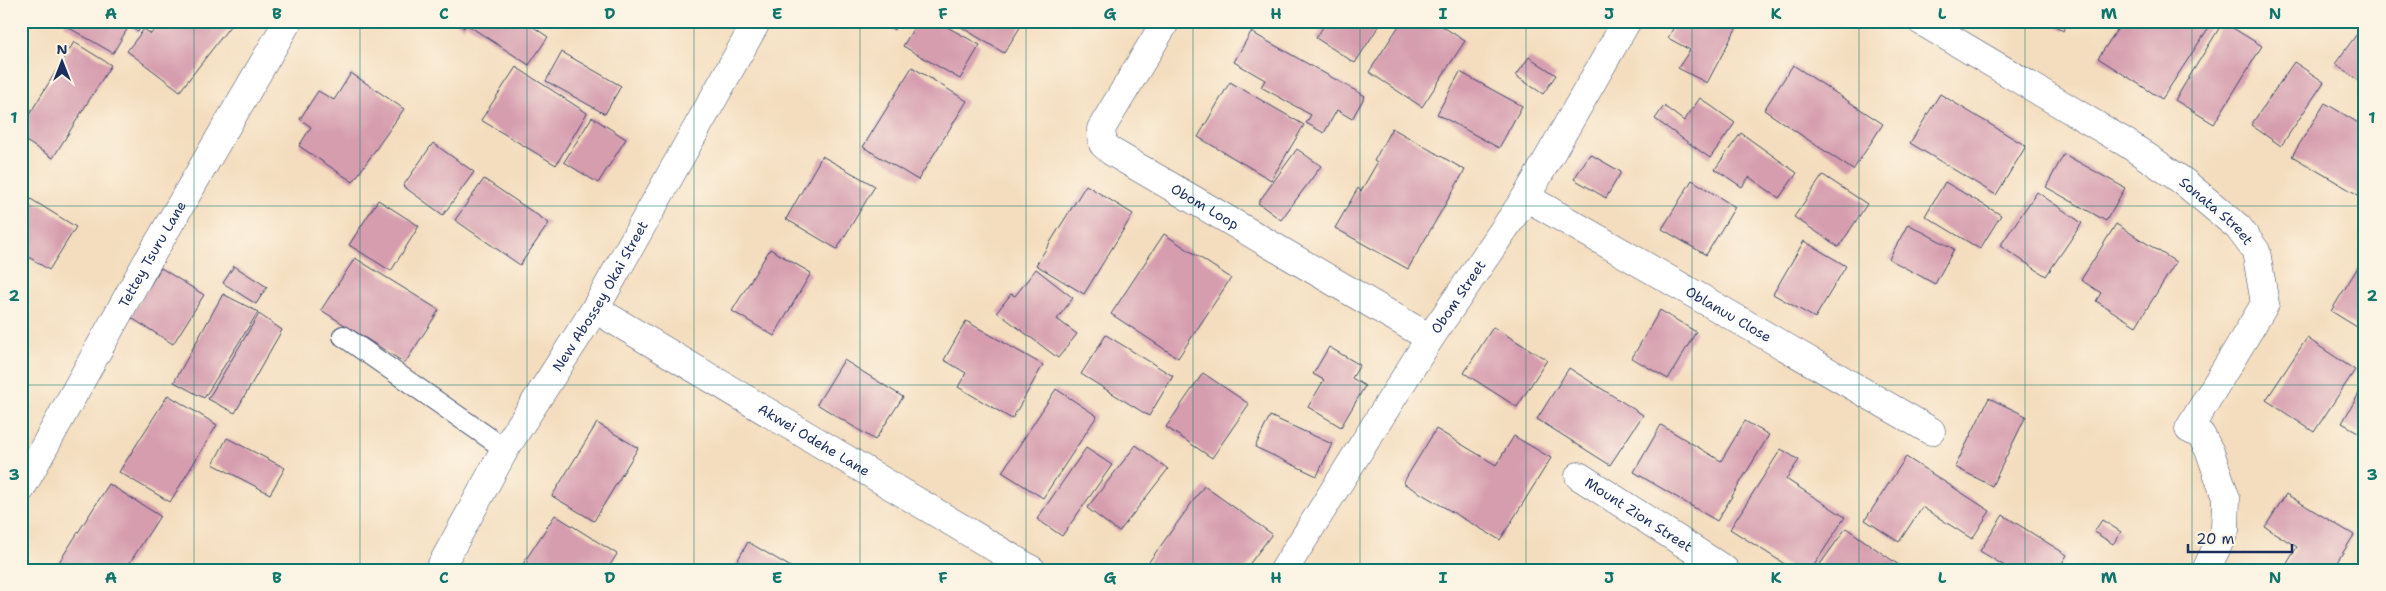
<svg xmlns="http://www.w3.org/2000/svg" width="2386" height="591" font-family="'Shantell Sans',sans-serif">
<rect width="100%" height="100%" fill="#fcf5e5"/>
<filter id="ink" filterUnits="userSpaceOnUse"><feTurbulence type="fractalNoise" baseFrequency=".02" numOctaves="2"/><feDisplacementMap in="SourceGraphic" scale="10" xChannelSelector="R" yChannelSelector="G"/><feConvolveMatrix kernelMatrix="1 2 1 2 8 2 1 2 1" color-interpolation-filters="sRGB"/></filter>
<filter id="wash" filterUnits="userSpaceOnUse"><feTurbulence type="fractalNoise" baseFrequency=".0096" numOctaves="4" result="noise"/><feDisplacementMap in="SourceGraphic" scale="20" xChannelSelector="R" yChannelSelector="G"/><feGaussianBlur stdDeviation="1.12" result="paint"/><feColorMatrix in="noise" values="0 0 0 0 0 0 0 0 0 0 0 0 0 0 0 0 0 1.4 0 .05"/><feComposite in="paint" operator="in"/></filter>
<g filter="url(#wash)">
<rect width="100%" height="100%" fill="#f4ddbe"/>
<g id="blocks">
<g fill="#d69daf">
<polygon points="66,21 139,21 142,24 138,32 129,26 113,53 64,25"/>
<polygon points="161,21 234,21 180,91 127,51 144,29 151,34"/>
<polygon points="453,21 531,21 529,24 548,37 529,65 466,24 464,28"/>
<polygon points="878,21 899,21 894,30"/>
<polygon points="918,21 936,21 980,45 960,79 903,46"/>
<polygon points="951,21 1024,21 1004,53"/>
<polygon points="1327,21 1382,21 1355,63 1316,38"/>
<polygon points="1402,21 1434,21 1465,41 1422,107 1369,72"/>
<polygon points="1677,21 1740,21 1707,83 1678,68 1690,50 1668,38"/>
<polygon points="2048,21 2068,21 2063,31"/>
<polygon points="2123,21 2213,21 2162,99 2098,58"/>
<polygon points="2223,22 2262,46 2214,124 2175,100"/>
<polygon points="2365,23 2365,85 2335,64"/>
<polygon points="1251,32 1365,96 1352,119 1337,110 1324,133 1306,123 1311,115 1261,87 1265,80 1234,62"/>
<polygon points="74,42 111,65 53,158 21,138 21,128"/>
<polygon points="562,52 621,86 605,114 546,81"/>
<polygon points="1529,57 1556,75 1543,94 1516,76"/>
<polygon points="2294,62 2324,82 2281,146 2251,125"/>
<polygon points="1793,65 1883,124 1853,170 1764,110"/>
<polygon points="516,67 587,113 556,165 481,120"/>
<polygon points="912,67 967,101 918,180 863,147"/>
<polygon points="1460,72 1522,106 1499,148 1437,114"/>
<polygon points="351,73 404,109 353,182 299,146 311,127 300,119 318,91 334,100"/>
<polygon points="1230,82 1304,125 1271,180 1198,137"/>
<polygon points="1940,94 2026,146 1996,195 1910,143"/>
<polygon points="1700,98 1735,123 1710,158 1655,119 1664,106 1684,121"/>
<polygon points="2325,103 2365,127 2365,199 2292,156"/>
<polygon points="592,117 626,139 598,183 564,162"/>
<polygon points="1392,128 1465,170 1408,269 1335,228 1358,188 1361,191 1377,163 1374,161"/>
<polygon points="1741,133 1797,173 1779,198 1749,177 1742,187 1715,169"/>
<polygon points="433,143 474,172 443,215 403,186"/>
<polygon points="1297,149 1321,166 1281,220 1258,203"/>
<polygon points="1590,154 1621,172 1606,198 1574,179"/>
<polygon points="2064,154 2125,188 2106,221 2046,187"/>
<polygon points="822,156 875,186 837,249 786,219"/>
<polygon points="1823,175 1867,204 1839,247 1794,217"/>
<polygon points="484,179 549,223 520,265 455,220"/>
<polygon points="1692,180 1735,207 1706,255 1662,229"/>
<polygon points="1945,182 2001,215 1980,249 1925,216"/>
<polygon points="1086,185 1133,214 1084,294 1036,265"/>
<polygon points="2037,192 2082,223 2046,276 2000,246"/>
<polygon points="21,193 76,227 49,270 21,252"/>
<polygon points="378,200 419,226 391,271 349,245"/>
<polygon points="1908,224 1954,249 1935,284 1889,259"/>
<polygon points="2116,224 2176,262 2136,326 2096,301 2101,293 2081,280"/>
<polygon points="1164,234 1231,278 1178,358 1111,314"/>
<polygon points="1804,241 1846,266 1815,318 1773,294"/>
<polygon points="770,249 811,273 774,336 732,311"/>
<polygon points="2365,256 2365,332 2331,311"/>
<polygon points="355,258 439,310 405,363 321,310"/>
<polygon points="234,266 267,287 256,304 223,283"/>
<polygon points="161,268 204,295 173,344 130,317"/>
<polygon points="1036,269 1073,298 1057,319 1077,334 1058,358 997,312 1011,294 1015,296"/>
<polygon points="223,294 258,312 204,398 174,382"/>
<polygon points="1660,310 1696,332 1668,379 1632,358"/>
<polygon points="259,314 282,330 235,413 208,399"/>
<polygon points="966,321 1043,365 1012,419 958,387 966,373 944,360"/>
<polygon points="1493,327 1547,360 1517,407 1464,373"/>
<polygon points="1106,335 1173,376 1149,416 1081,374"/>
<polygon points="2307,338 2355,370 2314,432 2266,400"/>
<polygon points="1329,347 1360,365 1352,378 1365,386 1341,427 1308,407 1324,380 1313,374"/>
<polygon points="844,360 903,397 875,440 817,404"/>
<polygon points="1569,368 1643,415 1610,465 1537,419"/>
<polygon points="1203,373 1249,404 1212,458 1166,427"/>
<polygon points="2365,383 2365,436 2342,423"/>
<polygon points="1056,389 1097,416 1043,498 1002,472"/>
<polygon points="168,395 217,425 170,502 119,472"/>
<polygon points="1989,398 2026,416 1992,486 1955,467"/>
<polygon points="1270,416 1332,444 1317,476 1255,447"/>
<polygon points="1745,421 1769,435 1717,521 1634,472 1661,425 1721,461"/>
<polygon points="597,423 638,448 594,521 552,496"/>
<polygon points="1436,429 1496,465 1514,436 1551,458 1500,540 1403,483"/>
<polygon points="227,438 285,468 270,494 213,464"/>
<polygon points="1136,445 1168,469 1119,532 1087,508"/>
<polygon points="1086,448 1112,465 1062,536 1037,519"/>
<polygon points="1781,449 1799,460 1786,479 1845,517 1811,570 1794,570 1730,529"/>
<polygon points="1906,457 1990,511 1972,539 1922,507 1899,542 1865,520"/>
<polygon points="109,484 160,516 125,570 54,570"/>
<polygon points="1204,486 1272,534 1245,570 1143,570"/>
<polygon points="2286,494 2354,535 2332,570 2283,570 2297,547 2265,527"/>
<polygon points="555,515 617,554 607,570 519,570"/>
<polygon points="2003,515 2067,555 2058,570 2011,570 1980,551"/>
<polygon points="2102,520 2121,532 2113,544 2094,532"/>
<polygon points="1846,528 1906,570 1816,570"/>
<polygon points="748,542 796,570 732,570"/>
</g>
</g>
</g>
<g filter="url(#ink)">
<use href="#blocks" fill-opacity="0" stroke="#3c496c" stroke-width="1"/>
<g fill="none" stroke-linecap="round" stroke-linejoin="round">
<g stroke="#3c496c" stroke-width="22">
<polyline id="lane" points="343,336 505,449"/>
</g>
<g stroke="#3c496c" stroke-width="29">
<g id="street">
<path id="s1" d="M 1166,21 L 1101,129 L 1103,144 L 1112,152 L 1430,338"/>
<path id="s2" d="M 1921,21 L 2128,144 L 2184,182 L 2238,227 L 2256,251 L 2265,304 L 2189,429 L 2201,435 L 2210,452 L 2226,498 L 2225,530 L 2206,570"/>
<path id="s3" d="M 1526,197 L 1931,431"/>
<path id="s4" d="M 595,309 L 1032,570"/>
<path id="s5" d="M 1579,476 L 1725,570"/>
<path id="s6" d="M 21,489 L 143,269 L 288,21"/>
<path id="s7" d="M 439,570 L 505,449 L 595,309 L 757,21"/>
<path id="s8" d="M 1284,570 L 1430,338 L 1526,197 L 1627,21"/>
</g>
</g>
<use href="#lane" stroke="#fff" stroke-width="20"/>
<use href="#street" stroke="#fff" stroke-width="28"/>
</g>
</g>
<path fill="none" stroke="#0f766e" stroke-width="1" stroke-opacity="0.55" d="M 194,21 L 194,570M 360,21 L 360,570M 527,21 L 527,570M 694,21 L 694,570M 860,21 L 860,570M 1026,21 L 1026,570M 1193,21 L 1193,570M 1360,21 L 1360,570M 1526,21 L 1526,570M 1692,21 L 1692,570M 1859,21 L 1859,570M 2025,21 L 2025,570M 2192,21 L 2192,570M 21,206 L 2365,206M 21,385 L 2365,385"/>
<g text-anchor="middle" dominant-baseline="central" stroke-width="4.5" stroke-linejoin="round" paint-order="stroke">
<g font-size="14" fill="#1b2f5e" stroke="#fcf5e5">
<text stroke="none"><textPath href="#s1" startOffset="261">Obom Loop</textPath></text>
<text stroke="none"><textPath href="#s2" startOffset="352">Sonata Street</textPath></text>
<text stroke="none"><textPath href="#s6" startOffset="269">Tettey Tsuru Lane</textPath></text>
<text stroke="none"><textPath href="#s7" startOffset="318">New Abossey Okai Street</textPath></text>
<text stroke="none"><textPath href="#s8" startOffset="324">Obom Street</textPath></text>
<text stroke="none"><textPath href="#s3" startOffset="234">Oblanuu Close</textPath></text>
<text stroke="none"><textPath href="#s4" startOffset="255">Akwei Odehe Lane</textPath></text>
<text stroke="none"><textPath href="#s5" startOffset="71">Mount Zion Street</textPath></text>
</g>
</g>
<rect width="2386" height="591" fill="none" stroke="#fcf5e5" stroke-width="55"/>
<g transform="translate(62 62)" stroke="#fcf5e5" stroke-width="4" paint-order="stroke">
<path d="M0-4L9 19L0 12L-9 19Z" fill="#1b2f5e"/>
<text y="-8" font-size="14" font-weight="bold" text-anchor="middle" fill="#1b2f5e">N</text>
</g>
<path d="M2188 544v8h104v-8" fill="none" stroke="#1b2f5e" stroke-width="2.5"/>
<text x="2196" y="544" font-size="15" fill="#1b2f5e" stroke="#fcf5e5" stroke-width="4" paint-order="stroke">20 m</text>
<rect x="28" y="28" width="2330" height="536" fill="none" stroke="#0f766e" stroke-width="2"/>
<g font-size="16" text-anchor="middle" font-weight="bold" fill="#0f766e">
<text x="111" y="19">A</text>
<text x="277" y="19">B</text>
<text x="444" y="19">C</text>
<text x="610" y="19">D</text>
<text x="777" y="19">E</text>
<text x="943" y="19">F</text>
<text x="1110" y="19">G</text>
<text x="1276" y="19">H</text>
<text x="1443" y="19">I</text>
<text x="1609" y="19">J</text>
<text x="1776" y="19">K</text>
<text x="1942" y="19">L</text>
<text x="2109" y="19">M</text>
<text x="2275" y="19">N</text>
<text x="14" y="123">1</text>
<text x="2372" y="123">1</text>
<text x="14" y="301">2</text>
<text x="2372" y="301">2</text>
<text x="14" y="480">3</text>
<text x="2372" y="480">3</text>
<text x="111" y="583">A</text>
<text x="277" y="583">B</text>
<text x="444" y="583">C</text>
<text x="610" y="583">D</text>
<text x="777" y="583">E</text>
<text x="943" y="583">F</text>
<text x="1110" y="583">G</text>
<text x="1276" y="583">H</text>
<text x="1443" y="583">I</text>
<text x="1609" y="583">J</text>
<text x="1776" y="583">K</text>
<text x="1942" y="583">L</text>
<text x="2109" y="583">M</text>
<text x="2275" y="583">N</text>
</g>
</svg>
